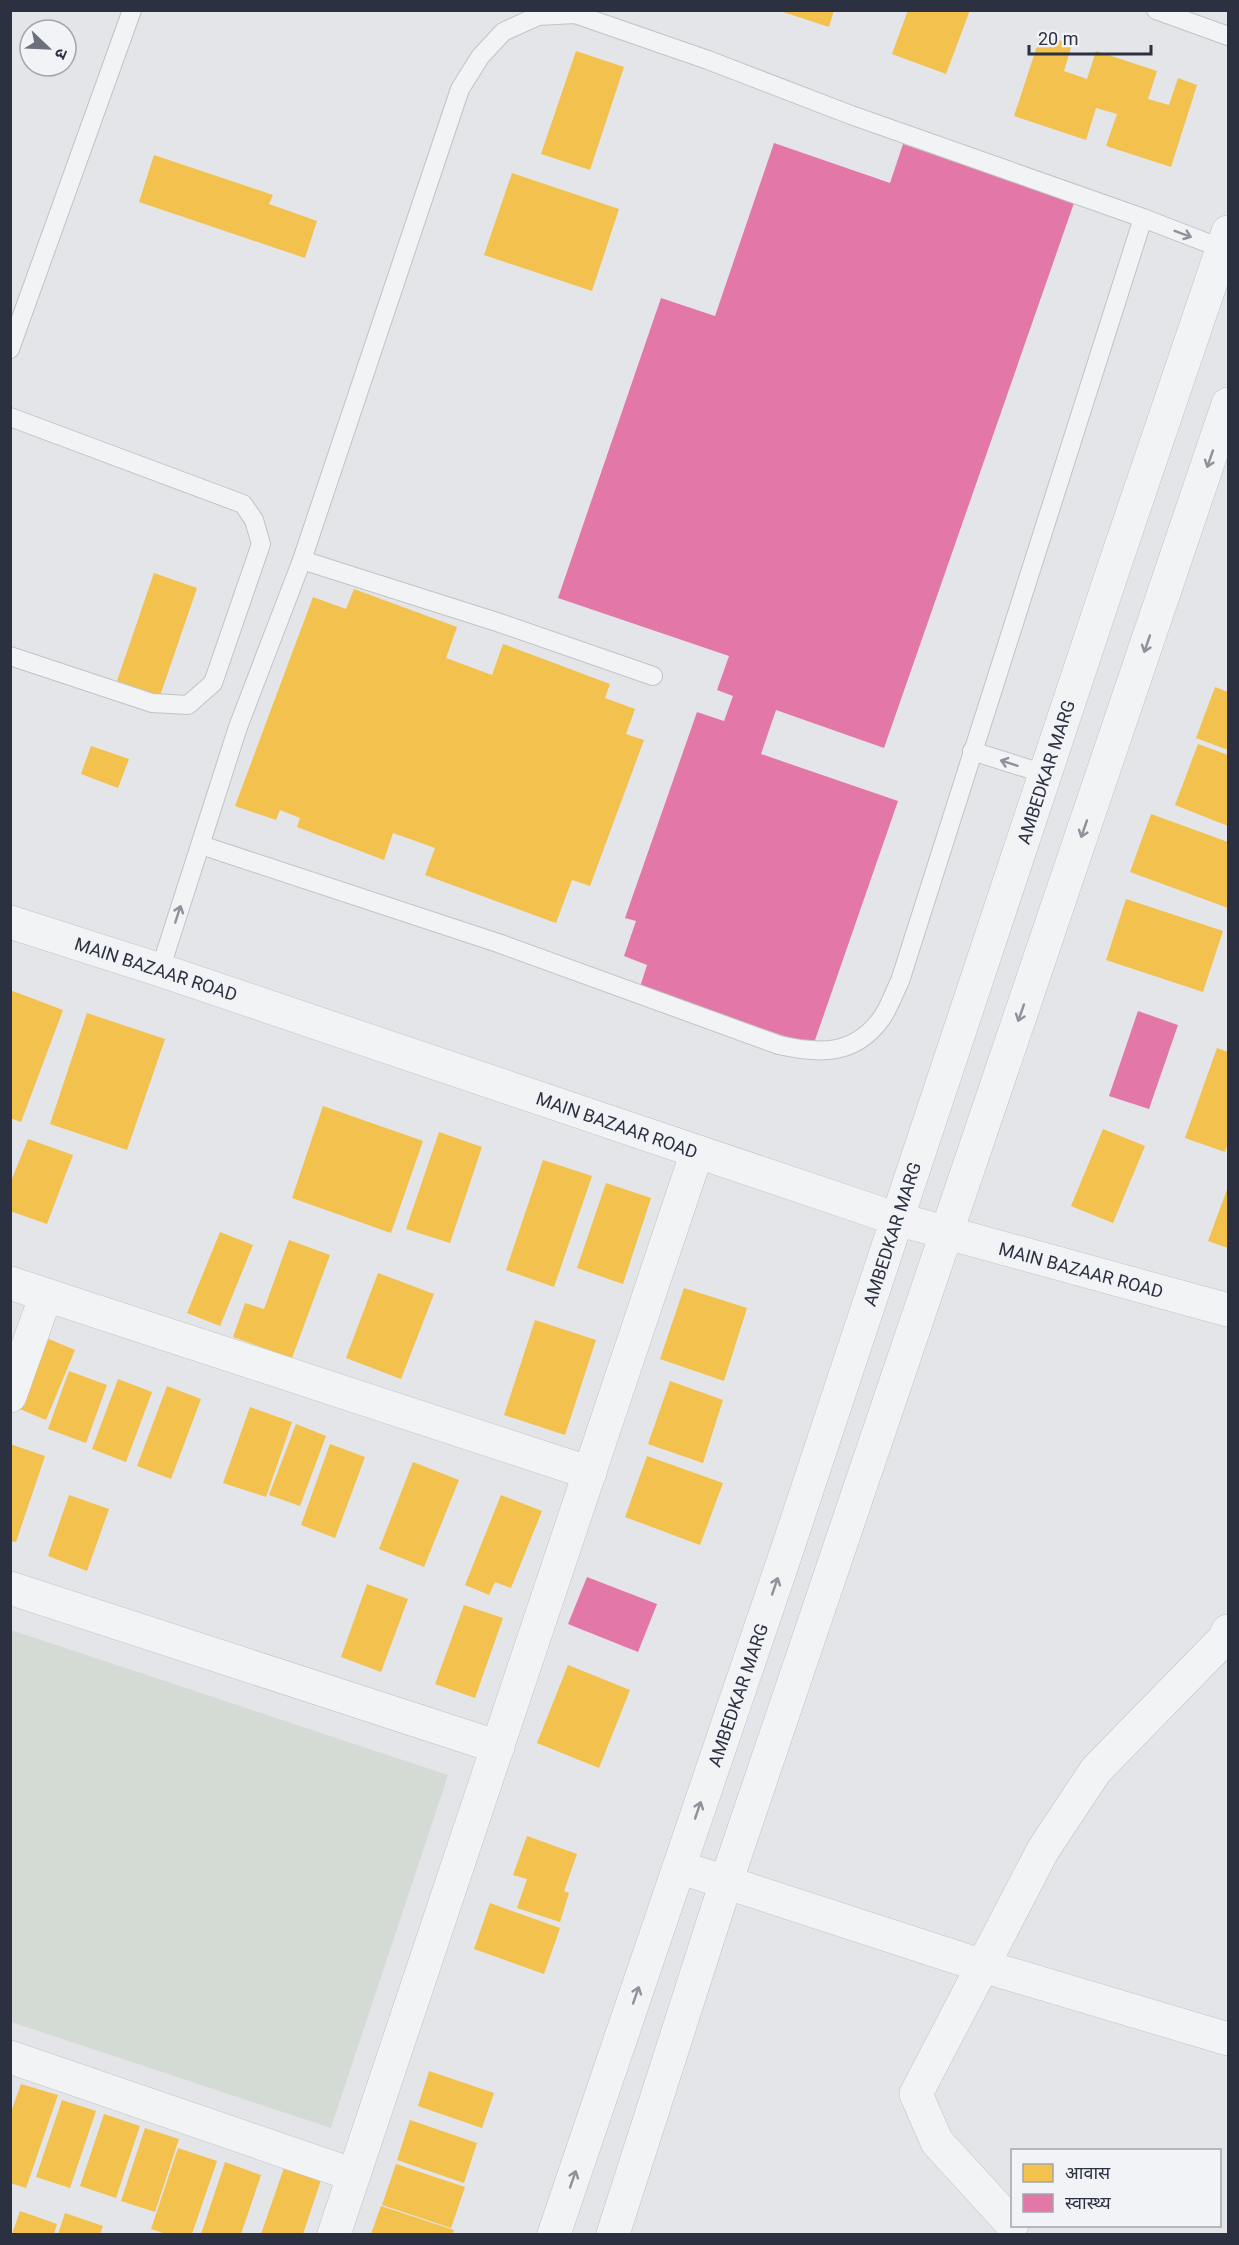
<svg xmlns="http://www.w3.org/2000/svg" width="1239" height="2245" font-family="Roboto,'Noto Sans Devanagari',sans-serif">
<rect width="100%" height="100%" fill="#e4e5e8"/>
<polygon fill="#d4dbd4" points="11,1630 448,1775 331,2128 11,2022"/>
<g fill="#f2c14e">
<polygon points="777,10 834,10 829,27"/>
<polygon points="908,10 970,10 946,74 892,54"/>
<polygon points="1041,34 1072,44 1064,71 1087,79 1096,51 1157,71 1148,99 1169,105 1178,78 1197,85 1171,167 1106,146 1117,114 1096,108 1086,140 1014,116"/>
<polygon points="576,51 624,67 590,170 541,154"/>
<polygon points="154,155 273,195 269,204 317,221 305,258 139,202"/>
<polygon points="512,173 619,209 592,291 484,255"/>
<polygon points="154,573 197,588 160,696 117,681"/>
<polygon points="354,589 457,627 446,658 492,675 503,644 610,684 605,698 635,709 626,734 644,740 590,886 572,880 556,923 425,875 435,848 393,833 384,860 297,827 300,818 280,810 276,820 235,806 313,597 346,609"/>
<polygon points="1215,687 1228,692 1228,750 1196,738"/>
<polygon points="1198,744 1228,755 1228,826 1175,805"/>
<polygon points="91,746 129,759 118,788 81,774"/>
<polygon points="1151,814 1228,842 1228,908 1130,872"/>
<polygon points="1126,899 1223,931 1203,992 1106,960"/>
<polygon points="10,990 63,1010 21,1122 10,1118"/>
<polygon points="87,1013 165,1039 127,1150 50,1124"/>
<polygon points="1217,1048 1228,1052 1228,1142 1225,1152 1185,1138"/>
<polygon points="323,1106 423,1141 391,1233 292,1198"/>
<polygon points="1103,1129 1145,1146 1113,1223 1071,1206"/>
<polygon points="439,1132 482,1147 450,1243 406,1229"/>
<polygon points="28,1139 73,1155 47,1224 10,1211 10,1184"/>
<polygon points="543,1160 592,1176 554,1287 506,1270"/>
<polygon points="606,1183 651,1198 623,1284 577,1268"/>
<polygon points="1228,1187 1228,1248 1208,1241"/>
<polygon points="220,1232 253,1245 220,1326 187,1313"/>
<polygon points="289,1240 330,1255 292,1358 233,1337 245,1303 264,1309"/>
<polygon points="378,1273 434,1294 401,1379 346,1358"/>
<polygon points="684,1288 747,1308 724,1381 660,1359"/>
<polygon points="535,1320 596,1340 565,1435 504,1415"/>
<polygon points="44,1337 75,1350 46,1420 15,1407"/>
<polygon points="69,1371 107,1385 86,1443 48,1429"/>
<polygon points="118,1379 152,1392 126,1462 92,1449"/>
<polygon points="670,1381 723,1400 703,1463 648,1444"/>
<polygon points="167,1386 201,1399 171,1479 137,1466"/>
<polygon points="250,1407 292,1422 266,1497 223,1483"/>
<polygon points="296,1424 326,1436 300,1506 269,1495"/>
<polygon points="10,1444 45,1456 16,1542 10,1541"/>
<polygon points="330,1444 365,1457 335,1538 301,1525"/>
<polygon points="647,1456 723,1483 700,1545 625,1517"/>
<polygon points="413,1462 459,1480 424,1567 379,1549"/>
<polygon points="69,1495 109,1509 87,1571 48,1556"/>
<polygon points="501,1495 542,1511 511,1588 495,1582 489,1595 465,1585"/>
<polygon points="367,1584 408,1599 381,1672 341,1657"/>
<polygon points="464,1605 503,1618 475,1698 435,1684"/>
<polygon points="568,1665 630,1690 599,1768 537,1743"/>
<polygon points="527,1836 577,1854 564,1891 569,1893 560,1922 517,1908 527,1879 513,1875"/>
<polygon points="490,1903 560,1928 544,1974 474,1949"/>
<polygon points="429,2071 494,2093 482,2128 418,2106"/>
<polygon points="21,2084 58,2095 26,2188 10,2183 10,2115"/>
<polygon points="62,2100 96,2111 70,2188 36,2177"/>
<polygon points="104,2114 140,2126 116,2198 80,2186"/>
<polygon points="410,2120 477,2143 464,2183 397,2160"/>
<polygon points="145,2128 179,2139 155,2212 121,2201"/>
<polygon points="178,2148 217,2161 192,2234 166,2234 151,2229"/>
<polygon points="225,2162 261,2175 241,2234 201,2234"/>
<polygon points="396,2164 465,2187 451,2228 382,2205"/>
<polygon points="285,2165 322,2177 303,2234 261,2234"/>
<polygon points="381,2206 454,2230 452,2234 371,2234"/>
<polygon points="20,2211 57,2224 54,2234 12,2234"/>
<polygon points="65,2213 103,2226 100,2234 58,2234"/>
</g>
<g fill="#e377a8">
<polygon points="774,143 890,183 903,144 1074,203 884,748 776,710 761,754 898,801 813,1046 640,987 647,965 624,956 636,921 625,918 697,712 724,721 733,696 717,690 729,656 558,598 661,298 715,316"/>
<polygon points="1138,1011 1178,1025 1149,1109 1109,1096"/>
<polygon points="587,1577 657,1604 638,1652 568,1624"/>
</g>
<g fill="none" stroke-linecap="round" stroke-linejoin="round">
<g stroke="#c2c3c6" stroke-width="20">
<g id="service">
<polyline points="1156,10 1228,36"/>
<polyline points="10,349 132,10"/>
<polyline points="10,417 243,504 254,520 261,544 213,683 188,705 152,703 10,656"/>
<polyline points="302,560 500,623 653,676"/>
<polyline points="972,751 1045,774"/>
<path d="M 201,845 L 498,943 L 779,1045 C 819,1054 854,1056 881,1019 C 889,1008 894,993 900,981 L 1143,218"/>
<polyline points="160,970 238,727 302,560 460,89 480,57 503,32 538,16 575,14 708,60 851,115 1143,218 1223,249"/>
</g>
</g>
<g stroke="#c2c3c6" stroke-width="34">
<g id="minor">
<polyline points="10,922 160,970 897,1219 1228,1310"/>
<polyline points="10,1283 590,1473"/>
<polyline points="10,1396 46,1295"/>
<polyline points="10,1588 498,1747"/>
<polyline points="679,1867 983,1966 1228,2039"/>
<polyline points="10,2057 354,2175"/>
<polyline points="1012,2224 937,2142 916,2094 1043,1850 1096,1770 1224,1639 1228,1631"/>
<polyline points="334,2234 697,1152"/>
</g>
</g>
<g stroke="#c2c3c6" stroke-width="34">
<g id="tertiary">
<polyline points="554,2234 785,1556 1114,567 1228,232"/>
<polyline points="613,2234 726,1882 1228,404"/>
</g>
</g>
<use href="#service" stroke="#f2f3f5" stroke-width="18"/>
<use href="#minor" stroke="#f2f3f5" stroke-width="33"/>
<use href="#tertiary" stroke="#f2f3f5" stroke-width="33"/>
</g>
<defs><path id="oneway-shaft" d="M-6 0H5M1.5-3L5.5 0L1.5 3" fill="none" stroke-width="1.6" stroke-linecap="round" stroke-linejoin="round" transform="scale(1.5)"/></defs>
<g stroke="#8e929b">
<use href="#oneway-shaft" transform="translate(1183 234) rotate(21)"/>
<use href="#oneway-shaft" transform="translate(1210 459) rotate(109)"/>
<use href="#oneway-shaft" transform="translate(1147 644) rotate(109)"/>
<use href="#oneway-shaft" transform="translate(1009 763) rotate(-162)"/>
<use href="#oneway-shaft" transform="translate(1084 829) rotate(109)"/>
<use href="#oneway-shaft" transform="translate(178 914) rotate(-72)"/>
<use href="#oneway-shaft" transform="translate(1021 1013) rotate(109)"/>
<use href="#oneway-shaft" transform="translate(775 1586) rotate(-71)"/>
<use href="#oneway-shaft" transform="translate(698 1810) rotate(-71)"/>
<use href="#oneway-shaft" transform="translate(636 1995) rotate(-71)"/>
<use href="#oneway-shaft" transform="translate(573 2179) rotate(-71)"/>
</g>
<g text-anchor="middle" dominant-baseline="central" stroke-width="6" stroke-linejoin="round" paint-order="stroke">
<g font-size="18" fill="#2b3141" stroke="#f1f3f7">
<text transform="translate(1046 772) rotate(-72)">AMBEDKAR MARG</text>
<text transform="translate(156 969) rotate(18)">MAIN BAZAAR ROAD</text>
<text transform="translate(617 1125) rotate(19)">MAIN BAZAAR ROAD</text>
<text transform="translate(892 1234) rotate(-72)">AMBEDKAR MARG</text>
<text transform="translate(1081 1270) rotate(15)">MAIN BAZAAR ROAD</text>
<text transform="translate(738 1695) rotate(-71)">AMBEDKAR MARG</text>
</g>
</g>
<rect width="1239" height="2245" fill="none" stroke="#2b3141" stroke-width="24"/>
<rect x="1011" y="2149" width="210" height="78" fill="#f1f3f7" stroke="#a2a5ae" stroke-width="1.5"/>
<rect x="1023" y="2164" width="30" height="18" fill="#f2c14e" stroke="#a2a5ae" stroke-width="1.5"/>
<text x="1065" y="2179" font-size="18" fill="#2b3141">आवास</text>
<rect x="1023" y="2194" width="30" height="18" fill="#e377a8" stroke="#a2a5ae" stroke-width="1.5"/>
<text x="1065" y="2209" font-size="18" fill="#2b3141">स्वास्थ्य</text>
<g transform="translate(48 48) rotate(113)"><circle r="28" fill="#f1f3f7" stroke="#a2a5ae" stroke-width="1.5"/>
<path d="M0-4.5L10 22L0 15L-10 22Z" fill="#6c707b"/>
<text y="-9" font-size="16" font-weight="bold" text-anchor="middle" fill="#2b3141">उ</text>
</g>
<path d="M1029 45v9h122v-9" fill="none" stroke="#2b3141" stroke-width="3"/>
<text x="1038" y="45" font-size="18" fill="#2b3141" stroke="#f1f3f7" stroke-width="4.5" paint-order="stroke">20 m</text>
</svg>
